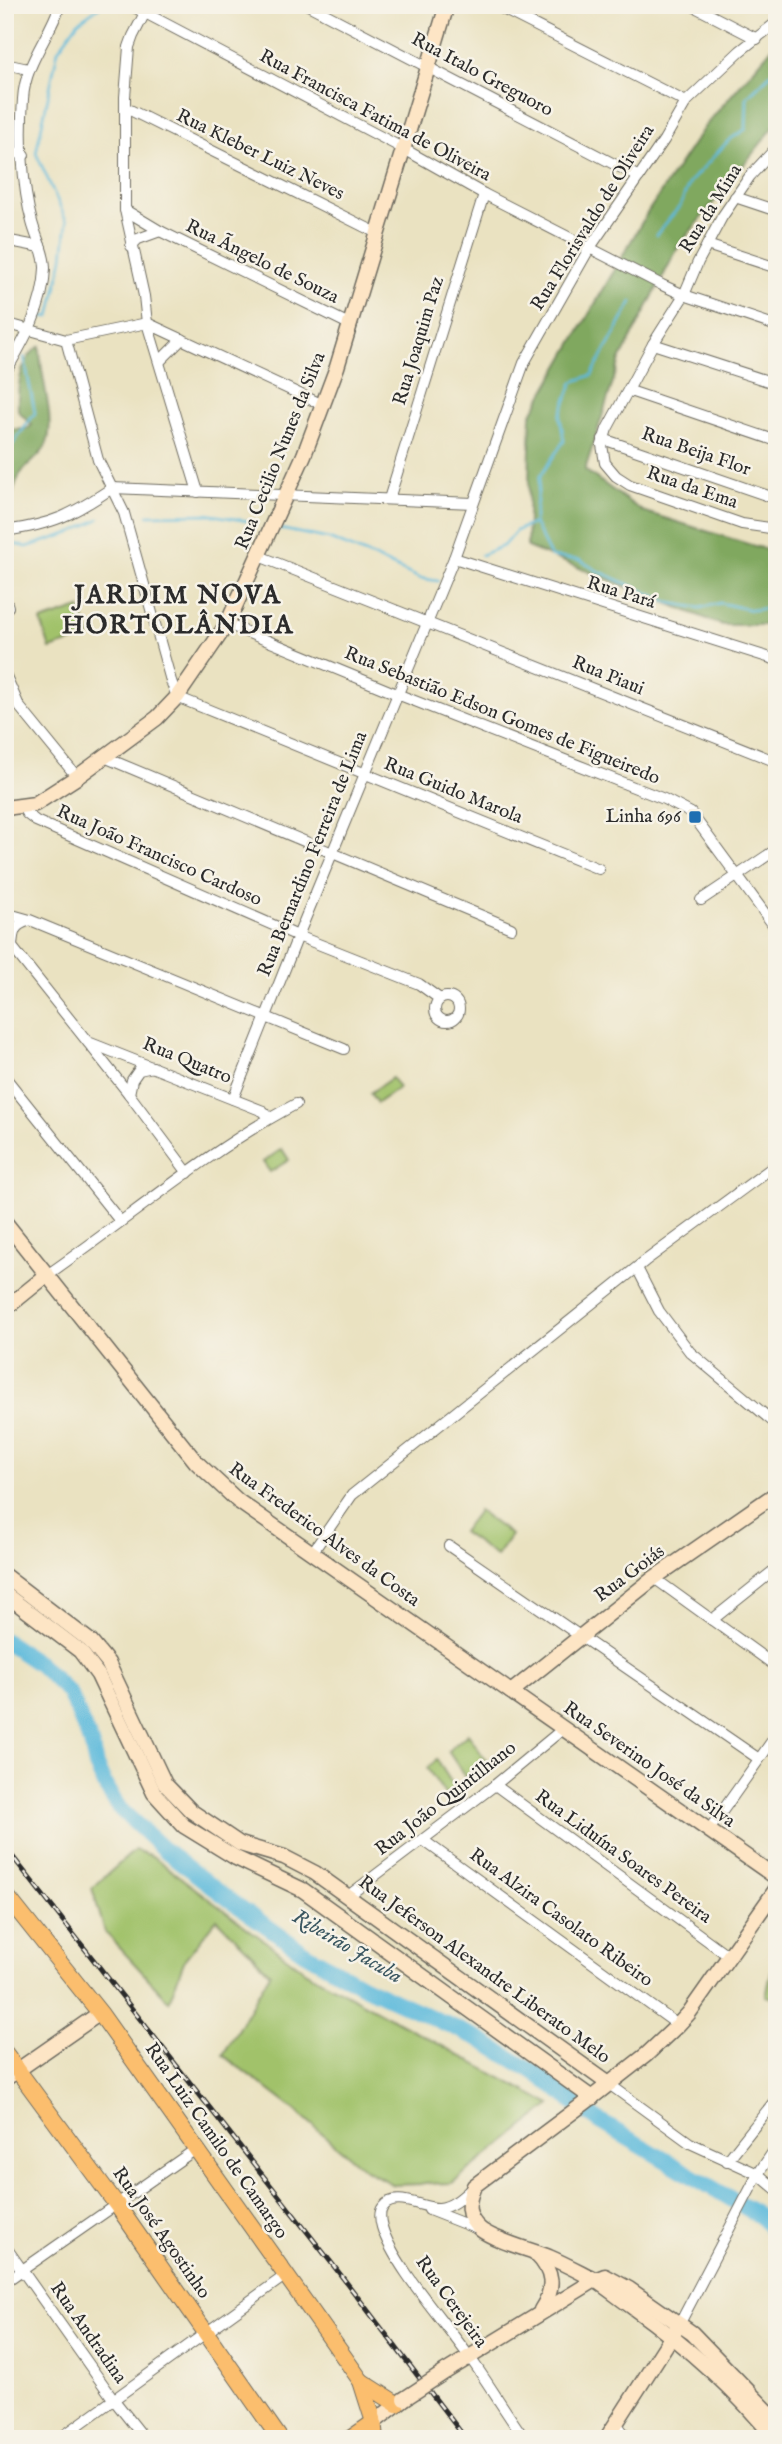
<svg xmlns="http://www.w3.org/2000/svg" width="782" height="2444" font-family="'IM FELL English',serif">
<rect width="100%" height="100%" fill="#f7f3e8"/>
<filter id="ink" filterUnits="userSpaceOnUse"><feTurbulence type="fractalNoise" baseFrequency=".0143" numOctaves="2"/><feDisplacementMap in="SourceGraphic" scale="14" xChannelSelector="R" yChannelSelector="G"/><feConvolveMatrix kernelMatrix="1 2 1 2 8 2 1 2 1" color-interpolation-filters="sRGB"/></filter>
<filter id="wash" filterUnits="userSpaceOnUse"><feTurbulence type="fractalNoise" baseFrequency=".00686" numOctaves="4" result="noise"/><feDisplacementMap in="SourceGraphic" scale="28" xChannelSelector="R" yChannelSelector="G"/><feGaussianBlur stdDeviation="1.57" result="paint"/><feColorMatrix in="noise" values="0 0 0 0 0 0 0 0 0 0 0 0 0 0 0 0 0 1.4 0 .05"/><feComposite in="paint" operator="in"/></filter>
<g filter="url(#wash)">
<rect width="100%" height="100%" fill="#eae2c1"/>
<g fill="#a1c26b" stroke="#66764b" stroke-width="2">
<polygon points="80,608 90,636 50,649 41,621"/>
<polygon points="392,1078 399,1088 377,1103 370,1093"/>
<polygon points="282,1149 289,1160 270,1172 263,1162"/>
<polygon points="478,1511 511,1535 496,1556 462,1532"/>
<polygon points="468,1734 491,1768 470,1784 448,1751"/>
<polygon points="437,1760 458,1793 449,1800 427,1768"/>
<polygon points="135,1850 152,1856 306,1972 551,2105 452,2183 393,2185 364,2169 295,2110 223,2055 270,1973 217,1919 185,1959 169,2001 105,1932 92,1888"/>
<polygon points="777,1947 777,1999 766,1996"/>
</g>
<g fill="#80a85f" stroke="#566a45" stroke-width="2">
<polygon points="777,42 777,123 678,247 620,360 585,470 642,511 777,553 777,625 722,625 527,547 531,415 649,210 705,126"/>
<path d="M 40,346 C 39,375 56,416 47,443 C 43,455 30,462 22,472 C 13,483 12,504 5,517 L 5,430 L 27,429 L 32,425 L 18,411 C 17,389 19,359 40,346 Z"/>
</g>
<g fill="none" stroke-linecap="round" stroke-linejoin="round">
<g stroke="#5dbadb" stroke-width="2.5">
<polyline points="656,235 680,206 690,182 729,140 746,129 747,97 777,68"/>
<polyline points="39,316 50,317 63,258 67,222 36,153 58,50 78,22 99,7"/>
<polyline points="5,455 35,413 24,357"/>
<polyline points="148,515 207,514 254,522"/>
<polyline points="534,523 540,476 564,441 560,416 573,382 592,375 632,302"/>
<polyline points="280,529 329,539 373,557 419,578 438,581"/>
<polyline points="5,542 27,547 71,533 99,519"/>
<polyline points="481,555 503,546 516,531 534,523 551,557 580,560 596,570 670,603 700,608 720,603 752,610 777,607"/>
</g>
<polyline stroke="#5dbadb" stroke-width="16" points="5,1641 39,1664 69,1693 91,1743 96,1766 107,1789 120,1809 162,1848 227,1898 302,1951 361,1985 477,2038 537,2074 599,2121 760,2216 777,2235"/>
</g>
</g>
<g filter="url(#ink)">
<g fill="none" stroke-linecap="round" stroke-linejoin="round">
<g stroke="#6e6b60" stroke-width="12">
<g id="street">
<polyline points="130,5 404,149 484,194 662,285 684,295 777,326"/>
<polyline points="149,5 133,36 129,47 125,97 125,210 144,296 147,323 198,492"/>
<polyline points="308,5 639,177"/>
<polyline points="495,5 686,102"/>
<polyline points="691,5 757,39"/>
<polyline points="5,64 28,69"/>
<polyline points="126,108 377,233"/>
<polyline points="777,147 750,176 722,217 698,262 684,295 653,344 607,429 602,445 605,463 616,476 630,485 742,524 777,529"/>
<polyline points="5,150 24,155"/>
<polyline points="735,197 777,211"/>
<polyline points="125,210 160,231 349,324"/>
<polyline points="5,240 41,247"/>
<polyline points="707,245 777,268"/>
<polyline points="131,246 138,239 160,231"/>
<polyline points="5,323 66,340 147,323 323,405"/>
<polyline points="66,340 98,460 124,513 171,681 177,697 599,869"/>
<polyline points="653,344 777,384"/>
<polyline points="160,361 182,339"/>
<path d="M 5,373 C 24,341 44,306 45,268 C 45,252 36,238 32,222 C 22,186 20,137 23,99 C 25,63 49,38 60,5"/>
<polyline points="630,391 777,441"/>
<polyline points="603,439 777,499"/>
<polyline points="389,499 484,194"/>
<path d="M 5,531 C 54,524 72,515 112,488 L 473,503"/>
<polyline points="259,556 777,762"/>
<polyline points="454,558 777,660"/>
<polyline points="5,597 8,607 5,610"/>
<polyline points="227,624 397,694 664,799 691,813 777,930"/>
<polyline points="5,674 19,706 77,777"/>
<polyline points="104,757 511,928"/>
<polyline points="22,806 27,814 36,821 298,936 419,984 440,999"/>
<polyline points="701,900 777,849"/>
<polyline points="5,913 30,920 344,1049"/>
<polyline points="5,938 129,1094 188,1173"/>
<path d="M 12,946 C 13,932 14,925 28,921"/>
<circle cx="447" cy="1009" r="12"/>
<polyline points="88,1042 263,1111 270,1118"/>
<polyline points="5,1077 120,1221"/>
<polyline points="129,1094 132,1080 139,1070 153,1067"/>
<polyline points="233,1099 298,936 454,558 524,363 589,249 664,140 686,102 740,51 777,22"/>
<polyline points="637,1268 659,1311 690,1352 777,1425"/>
<path d="M 47,1275 C 130,1218 207,1151 296,1104"/>
<polyline points="449,1546 759,1759"/>
<polyline points="312,1553 352,1495 645,1261 777,1164"/>
<polyline points="654,1578 777,1667"/>
<polyline points="712,1620 777,1568"/>
<polyline points="495,1785 730,1957"/>
<polyline points="709,1830 777,1734"/>
<polyline points="423,1840 678,2025"/>
<polyline points="348,1896 495,1785 564,1728"/>
<polyline points="609,2084 690,2143 758,2174 777,2190"/>
<polyline points="727,2161 777,2098"/>
<path d="M 471,2189 C 462,2197 452,2207 439,2208 C 424,2209 395,2191 383,2207 C 379,2212 380,2220 382,2227 C 393,2265 444,2321 468,2355 C 488,2382 505,2412 525,2439"/>
<polyline points="429,2210 480,2230"/>
<polyline points="5,2246 114,2400 145,2439"/>
<polyline points="5,2282 196,2149"/>
<polyline points="680,2323 758,2174 777,2146"/>
<polyline points="616,2423 628,2439"/>
<polyline points="59,2439 286,2275"/>
</g>
</g>
<g stroke="#6e6b60" stroke-width="17">
<g id="secondary">
<polyline points="5,808 35,804 77,777 157,718 177,697 227,624 304,455 337,367 447,5"/>
<polyline points="5,1222 196,1462 238,1501 777,1878"/>
<polyline points="5,1309 47,1275"/>
<polyline points="5,1576 90,1641 108,1663 165,1784 191,1811 240,1844 284,1857 315,1873 609,2084"/>
<polyline points="5,1594 80,1651 98,1675 154,1793 184,1826 236,1858 303,1890 592,2098"/>
<polyline points="511,1692 654,1578 777,1493"/>
<polyline points="5,2079 100,2013"/>
<path d="M 536,2254 C 554,2272 555,2289 541,2310"/>
<polyline points="445,2372 595,2280 605,2276 629,2289 692,2333 777,2421"/>
<polyline points="373,2423 404,2399"/>
<polyline points="606,2439 677,2328"/>
<path d="M 775,2439 C 734,2387 684,2344 631,2306 C 618,2297 605,2286 592,2278 C 578,2271 563,2263 549,2257 C 531,2250 493,2240 480,2229 C 465,2216 467,2203 474,2186 L 586,2102 L 646,2055 L 678,2025 L 689,2013 L 777,1888"/>
</g>
</g>
<g stroke="#6e6b60" stroke-width="18">
<g id="primary">
<polyline points="5,1894 100,2013 361,2381 373,2419 375,2439"/>
<polyline points="5,2053 117,2205 280,2439"/>
<polyline points="361,2381 397,2404"/>
<polyline points="350,2439 373,2423"/>
</g>
</g>
<use href="#street" stroke="#fff" stroke-width="10"/>
<use href="#secondary" stroke="#fde5c5" stroke-width="14"/>
<use href="#primary" stroke="#fbbe6e" stroke-width="16"/>
<g stroke="#2b2b2b" stroke-width="5">
<polyline id="rail" points="5,1847 330,2261 466,2439"/>
</g>
<use href="#rail" stroke="#f7f3e8" stroke-width="2.5" stroke-dasharray="8" stroke-linecap="butt"/>
<g stroke="#6e6b60" stroke-width="17" stroke-linecap="butt">
<polyline id="secondary-bridge" points="404,2399 445,2372"/>
</g>
<use href="#secondary-bridge" stroke="#fde5c5" stroke-width="14"/>
</g>
</g>
<rect fill="#1f6fb2" stroke="#f7f3e8" stroke-width="2.5" x="688" y="810" width="14" height="14" rx="3.5"/>
<g text-anchor="middle" dominant-baseline="central" stroke-width="5" stroke-linejoin="round" paint-order="stroke">
<g font-size="19" fill="#2b2b2b" stroke="#f7f3e8">
<text transform="translate(482 75) rotate(28)">Rua Italo Greguoro</text>
<text transform="translate(375 116) rotate(28)">Rua Francisca Fatima de Oliveira</text>
<text transform="translate(260 155) rotate(26)">Rua Kleber Luiz Neves</text>
<text transform="translate(711 209) rotate(-58)">Rua da Mina</text>
<text transform="translate(593 218) rotate(-58)">Rua Florisvaldo de Oliveira</text>
<text transform="translate(262 262) rotate(26)">Rua Ãngelo de Souza</text>
<text transform="translate(419 341) rotate(-73)">Rua Joaquim Paz</text>
<text transform="translate(281 451) rotate(-68)">Rua Cecilio Nunes da Silva</text>
<text transform="translate(696 452) rotate(19)">Rua Beija Flor</text>
<text transform="translate(692 488) rotate(19)">Rua da Ema</text>
<text transform="translate(621 593) rotate(17)">Rua Pará</text>
<text transform="translate(608 676) rotate(22)">Rua Piaui</text>
<text transform="translate(502 716) rotate(22)">Rua Sebastião Edson Gomes de Figueiredo</text>
<text transform="translate(453 791) rotate(22)">Rua Guido Marola</text>
<text transform="translate(313 854) rotate(-68)">Rua Bernardino Ferreira de Lima</text>
<text transform="translate(159 856) rotate(24)">Rua João Francisco Cardoso</text>
<text transform="translate(187 1061) rotate(22)">Rua Quatro</text>
<text transform="translate(324 1535) rotate(36)">Rua Frederico Alves da Costa</text>
<text transform="translate(630 1574) rotate(-37)">Rua Goiás</text>
<text transform="translate(649 1765) rotate(35)">Rua Severino José da Silva</text>
<text transform="translate(446 1799) rotate(-38)">Rua João Quintilhano</text>
<text transform="translate(623 1857) rotate(36)">Rua Liduína Soares Pereira</text>
<text transform="translate(561 1918) rotate(36)">Rua Alzira Casolato Ribeiro</text>
<text transform="translate(484 1970) rotate(36)">Rua Jeferson Alexandre Liberato Melo</text>
<text transform="translate(216 2141) rotate(55)">Rua Luiz Camilo de Camargo</text>
<text transform="translate(161 2233) rotate(55)">Rua José Agostinho</text>
<text transform="translate(451 2302) rotate(54)">Rua Cerejeira</text>
<text transform="translate(88 2333) rotate(55)">Rua Andradina</text>
</g>
<g font-size="19" fill="#2b2b2b" stroke="#f7f3e8" text-anchor="end">
<text x="681" y="817">Linha 696</text>
</g>
<g font-size="21" font-style="italic" fill="#3a5660" stroke="#f7f3e8">
<text transform="translate(347 1947) rotate(31)">Ribeirão Jacuba</text>
</g>
<g font-size="26" font-weight="bold" letter-spacing="2" fill="#2b2b2b" stroke="#f7f3e8">
<text x="178" y="595">JARDIM NOVA<tspan x="178" dy="30">HORTOLÂNDIA</tspan></text>
</g>
</g>
<rect width="782" height="2444" fill="none" stroke="#f7f3e8" stroke-width="28"/>
</svg>
